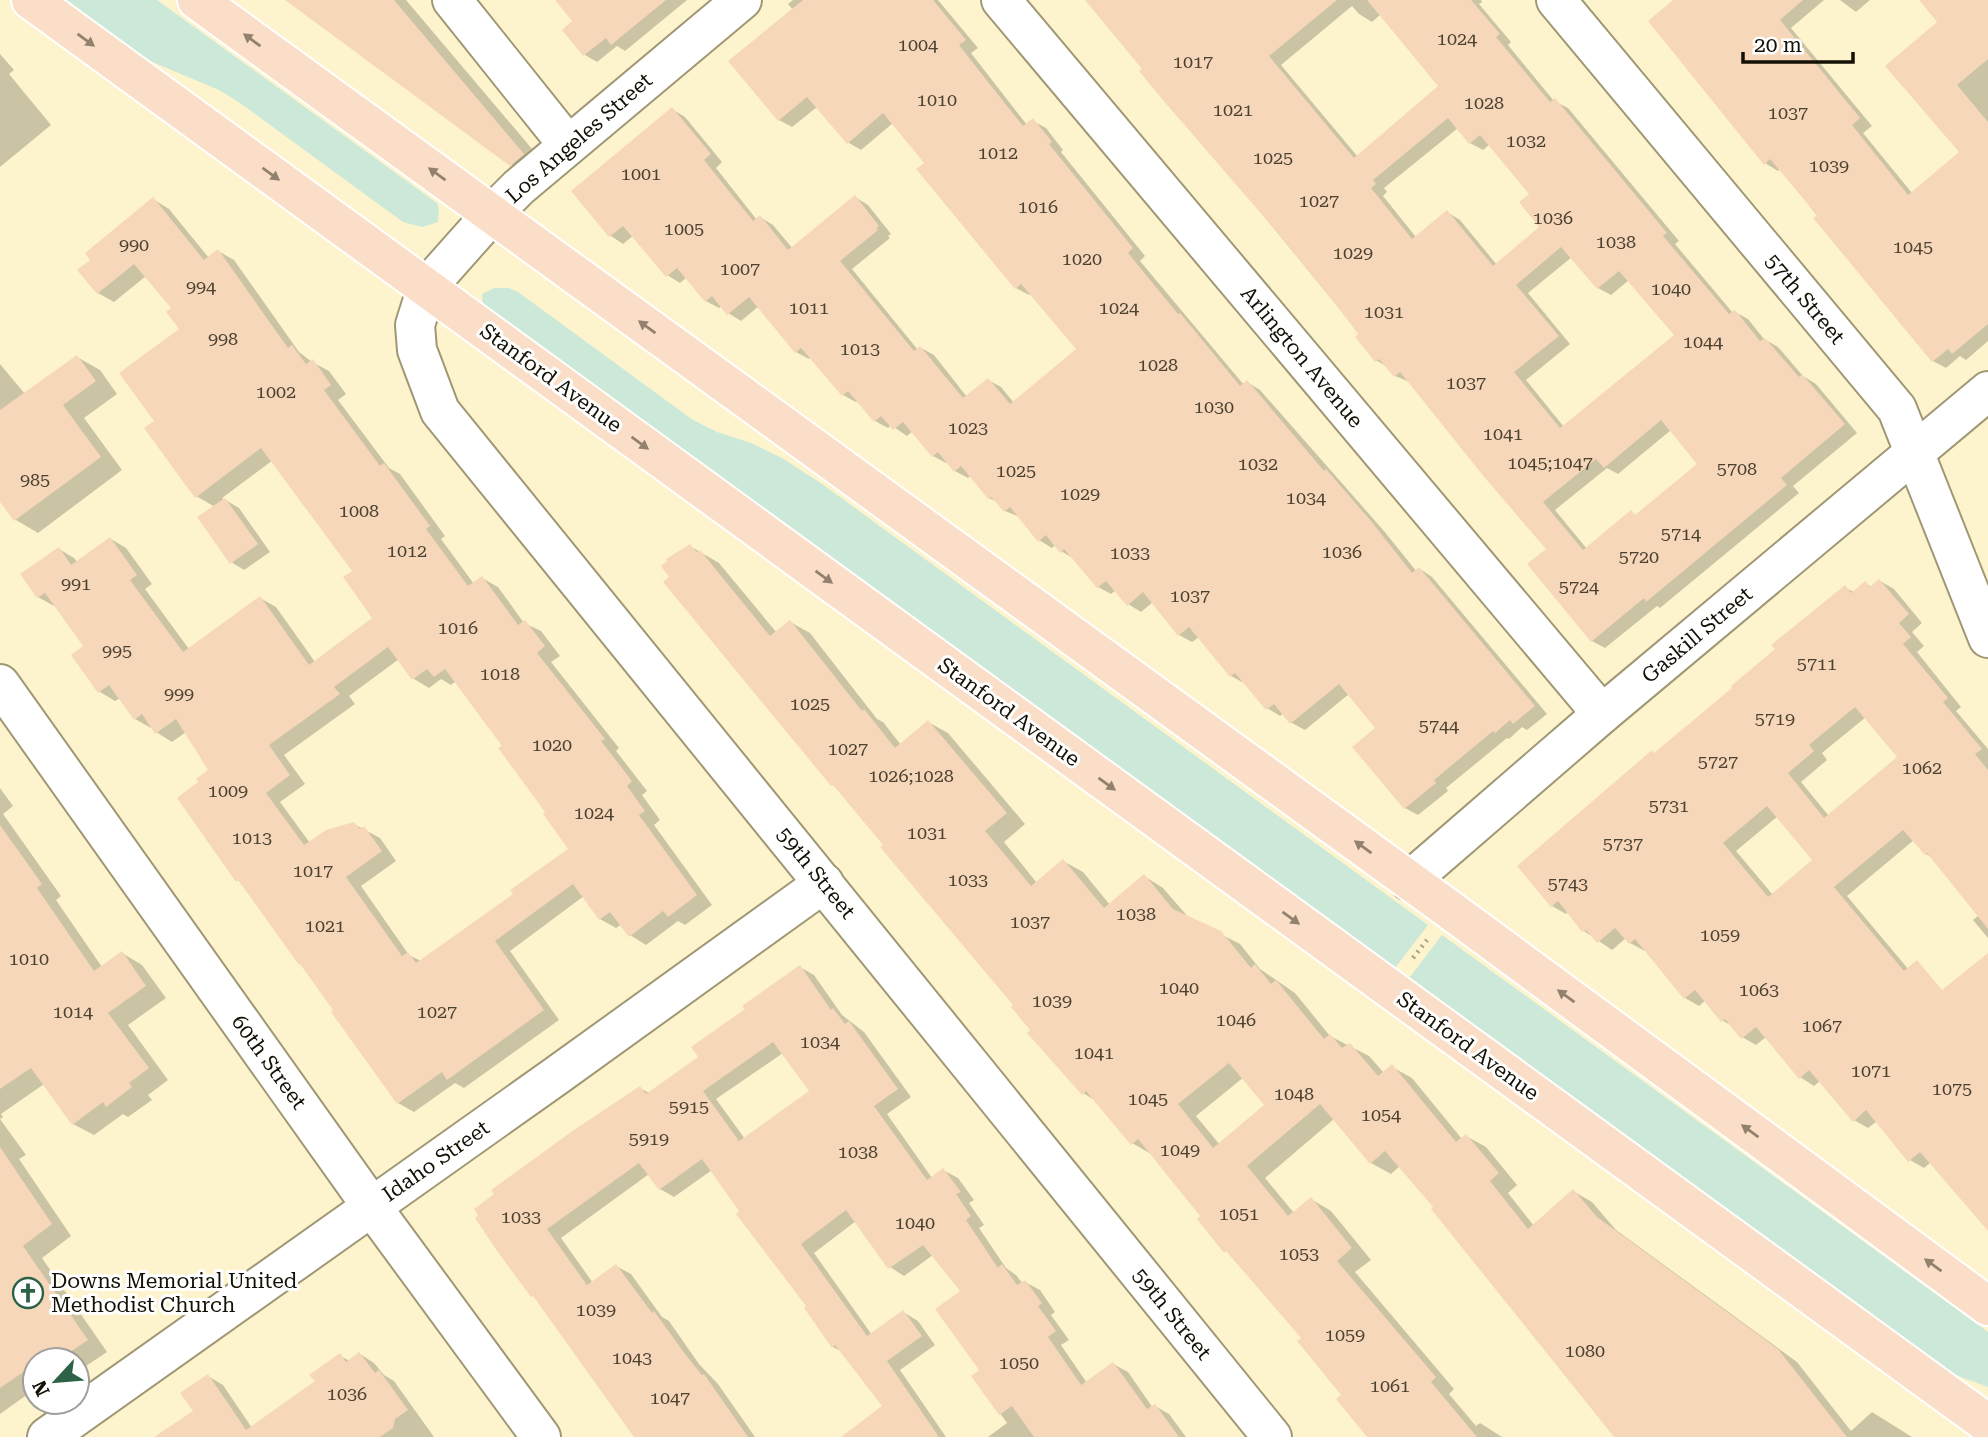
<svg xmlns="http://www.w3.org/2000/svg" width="1988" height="1437" font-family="'Roboto Serif',serif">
<rect width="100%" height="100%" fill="#fdf4ce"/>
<g fill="#cbe8d8">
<polygon points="56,0 157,0 437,203 439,209 438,222 422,227 403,222 240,103 219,90 126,51"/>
<polygon points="494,288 509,288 518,292 693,420 717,432 751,443 782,458 822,484 1428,925 1392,972 483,307 482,294"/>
<polygon points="1442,935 1988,1332 1988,1387 1950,1373 1406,982"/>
</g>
<g fill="#0003" fill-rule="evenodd">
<polygon points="288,0 406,0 549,169 537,179 511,164"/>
<polygon points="558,0 687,0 625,51 617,46 597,62 585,55 564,30 575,21"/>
<polygon points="793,0 938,0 978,48 971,53 1027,125 1033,121 1046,128 1063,150 1061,152 1145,256 1140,261 1244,385 1247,382 1260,390 1384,531 1417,572 1420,569 1432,577 1547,714 1527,730 1522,727 1509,739 1507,738 1446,788 1448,791 1418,815 1405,808 1377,728 1349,694 1305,730 1292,723 1284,713 1280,716 1267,708 1244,683 1231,676 1199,637 1192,642 1179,635 1153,602 1141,612 1128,604 1116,590 1111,594 1098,587 1074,559 1061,551 1055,545 1052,548 1039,540 1020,517 1005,511 999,503 989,498 971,475 968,478 955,471 948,462 946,463 933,456 913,431 907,436 891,425 888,428 875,421 858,401 856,402 843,395 811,357 809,359 796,352 759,306 741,321 728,313 722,306 719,308 706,301 687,277 680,283 667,275 634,235 623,244 611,236 573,191 672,109 685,117 722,162 716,168 757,220 760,217 773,225 793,249 855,197 868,205 891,234 888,236 890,238 852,269 918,350 921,348 934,355 967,397 988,380 1001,387 1014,403 1079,349 1032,293 1029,295 1016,288 926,163 893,123 861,150 849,143 817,107 792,127 779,120 793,10 788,4"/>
<path d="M 1087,0 L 1481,0 L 1482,2 L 1479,4 L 1511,42 L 1508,45 L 1554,101 L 1568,108 L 1679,241 L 1675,244 L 1733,313 L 1735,312 L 1748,319 L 1764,339 L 1778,347 L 1803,376 L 1816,384 L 1857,433 L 1793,486 L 1799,493 L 1660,608 L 1657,606 L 1605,648 L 1592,641 L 1548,549 L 1410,382 L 1395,376 L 1389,368 L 1376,360 L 1361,335 ZM 1352,6 L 1359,14 L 1372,22 L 1381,14 L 1441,87 L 1358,157 L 1281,65 ZM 1458,128 L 1470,143 L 1483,150 L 1490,144 L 1532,194 L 1542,227 L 1497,265 L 1460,220 L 1447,212 L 1416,237 L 1383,196 L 1387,192 L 1384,188 ZM 1572,257 L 1598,288 L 1611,295 L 1629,280 L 1677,335 L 1564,427 L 1526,380 L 1570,344 L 1528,293 ZM 1671,430 L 1700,464 L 1637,516 L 1631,512 L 1587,549 L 1555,510 L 1607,468 L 1618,474 Z"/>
<polygon points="1676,0 1824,0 1791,28 1872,126 1863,133 1912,193 1962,153 1939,22 1921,0 1988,0 1988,341 1966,360 1960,356 1946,368 1933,361 1780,169 1778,171 1765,163"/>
<polygon points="1840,0 1870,0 1856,12"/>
<polygon points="0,54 14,70 9,74 51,125 0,167"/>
<path d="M 153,199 L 169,209 L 209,258 L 218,251 L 234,260 L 299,352 L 312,362 L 329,371 L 346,394 L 338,400 L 389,468 L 400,474 L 445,536 L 441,539 L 474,584 L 482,578 L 498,587 L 524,623 L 541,631 L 560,656 L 551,662 L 619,748 L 616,751 L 647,791 L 642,795 L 660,820 L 654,825 L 712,905 L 685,925 L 678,921 L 646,945 L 630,935 L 622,924 L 616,928 L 600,919 L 584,896 L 510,951 L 559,1020 L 464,1088 L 455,1083 L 414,1112 L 398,1103 L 333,1012 L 336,1011 L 243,883 L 237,880 L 200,783 L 210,771 L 186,732 L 172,742 L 156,732 L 152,727 L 151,728 L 135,719 L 120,698 L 115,701 L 100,692 L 85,647 L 56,605 L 54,606 L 38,597 L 59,549 L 74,558 L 78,563 L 111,539 L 126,548 L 152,584 L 145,589 L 189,649 L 260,598 L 276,607 L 315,662 L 374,618 L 355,571 L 273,460 L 222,498 L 239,508 L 270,552 L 244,570 L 231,562 L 215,507 L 196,496 L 157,422 L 181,329 L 174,308 L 146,276 L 114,302 L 98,293 ZM 399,659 L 414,679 L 429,688 L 441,679 L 451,685 L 456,681 L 504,746 L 571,849 L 515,895 L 421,961 L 409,955 L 361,886 L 396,861 L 380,838 L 354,824 L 310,843 L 280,802 L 305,784 L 284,755 L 355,704 L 349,696 Z"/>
<polygon points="77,357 100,370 117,394 84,418 122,470 38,533 16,520 0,499 0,364 25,394"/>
<path d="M 690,546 L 719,563 L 777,633 L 790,622 L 810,633 L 877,719 L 883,722 L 901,745 L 928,722 L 948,733 L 1025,824 L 1004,842 L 1037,883 L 1063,861 L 1083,872 L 1110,905 L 1144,876 L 1163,888 L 1189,918 L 1240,944 L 1260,969 L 1295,993 L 1330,1036 L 1369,1056 L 1384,1073 L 1392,1067 L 1412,1078 L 1462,1139 L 1466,1136 L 1486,1147 L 1517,1185 L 1508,1193 L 1534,1226 L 1573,1191 L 1592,1202 L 1616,1230 L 1797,1362 L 1851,1431 L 1872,1412 L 1912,1437 L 1615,1437 L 1436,1207 L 1400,1166 L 1391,1174 L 1371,1163 L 1334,1119 L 1265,1178 L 1294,1213 L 1311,1199 L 1331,1211 L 1371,1260 L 1355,1272 L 1454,1389 L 1449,1394 L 1476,1426 L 1480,1423 L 1502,1437 L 1368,1437 L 1344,1395 L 1304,1338 L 1231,1255 L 1226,1251 L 1203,1216 L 1151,1154 L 1132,1143 L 1096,1101 L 1083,1093 L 1033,1030 L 1016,1005 L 886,845 L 838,788 L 832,785 L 671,577 ZM 1244,1077 L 1267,1105 L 1220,1145 L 1196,1116 Z"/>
<path d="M 1880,581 L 1894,589 L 1922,623 L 1912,632 L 1924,646 L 1917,652 L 1961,707 L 1956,711 L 1988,749 L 1988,938 L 1973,920 L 1979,915 L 1932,858 L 1926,854 L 1914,840 L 1847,896 L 1909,970 L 1988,1051 L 1988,1225 L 1931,1162 L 1924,1168 L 1910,1160 L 1877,1121 L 1868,1128 L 1854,1120 L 1820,1081 L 1814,1086 L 1800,1077 L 1766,1037 L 1756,1045 L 1742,1037 L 1733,1027 L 1722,1020 L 1706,1000 L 1699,1006 L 1685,998 L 1646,950 L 1645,951 L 1630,943 L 1626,938 L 1612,950 L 1584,931 L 1568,912 L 1566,914 L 1552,906 L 1655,754 L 1735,688 L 1845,588 L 1854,592 L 1865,583 L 1872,587 ZM 1866,717 L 1900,757 L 1829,816 L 1801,782 L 1827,760 L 1822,753 ZM 1778,816 L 1815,860 L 1773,895 L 1736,851 Z"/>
<polygon points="0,788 13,806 3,814 61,896 56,900 102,967 122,953 142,965 166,998 128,1025 168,1080 148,1095 152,1100 128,1117 123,1114 94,1135 73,1124 44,1084 1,1114 3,1117 0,1119"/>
<path d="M 800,967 L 814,975 L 842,1015 L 864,1032 L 911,1097 L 887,1114 L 932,1178 L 943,1170 L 958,1178 L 974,1200 L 969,1203 L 984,1225 L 979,1228 L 1006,1268 L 1016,1275 L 1023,1284 L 1025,1282 L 1040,1290 L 1055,1312 L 1051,1315 L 1069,1340 L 1061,1345 L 1087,1383 L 1113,1364 L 1128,1372 L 1153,1408 L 1155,1406 L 1169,1414 L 1186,1437 L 988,1437 L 1007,1423 L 973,1376 L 981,1371 L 962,1291 L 933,1255 L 904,1276 L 890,1267 L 856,1221 L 814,1253 L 872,1335 L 903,1312 L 918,1321 L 935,1345 L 900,1370 L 946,1437 L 897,1437 L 884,1406 L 843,1352 L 833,1347 L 808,1307 L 712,1170 L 674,1197 L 660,1189 L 649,1174 L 561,1238 L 593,1283 L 616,1266 L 631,1274 L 662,1317 L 669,1321 L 699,1364 L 718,1384 L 755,1437 L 637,1437 L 477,1218 L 640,1088 L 649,1093 L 700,1058 L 747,1010 ZM 783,1053 L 811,1091 L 745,1139 L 716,1099 Z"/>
<polygon points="0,1119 26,1155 19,1159 71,1236 42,1258 107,1352 77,1372 77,1360 35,1360 35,1389 0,1414"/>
<polygon points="360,1354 374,1363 384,1375 394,1381 434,1437 158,1437 195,1412 208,1376 223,1385 252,1428 318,1382 340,1356 350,1361"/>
</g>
<g fill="#f7d7ba" fill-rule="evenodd">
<polygon points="285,0 394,0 524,154 510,166"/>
<polygon points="555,0 666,0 611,45 606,38 583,56 562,30 572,21"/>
<polygon points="803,0 933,0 966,40 959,45 988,82 1023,126 1033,118 1052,142 1049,144 1133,248 1128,253 1178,314 1180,313 1240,386 1247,380 1324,471 1326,469 1371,521 1412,573 1419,567 1535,706 1513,724 1510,720 1495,733 1493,731 1434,780 1436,783 1404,809 1352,747 1375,728 1339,684 1290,724 1274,704 1266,710 1235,673 1230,677 1189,627 1178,636 1143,592 1127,606 1106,581 1097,588 1064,549 1060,553 1046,535 1038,542 1010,507 1004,512 991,497 988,499 961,466 954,472 938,452 932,457 903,422 893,430 881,416 874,422 848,391 842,396 801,348 795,353 749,297 727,315 712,296 705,302 677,268 666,277 623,226 609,237 571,191 672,107 711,154 704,160 753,221 760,215 788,250 855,195 879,226 876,228 878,230 840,261 914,351 920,346 963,398 988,378 1010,404 1076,349 1021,284 1015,289 916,169 924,163 883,113 847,144 807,97 778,121 728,61"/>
<path d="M 1085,0 L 1337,0 L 1269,56 L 1354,158 L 1438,86 L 1367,0 L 1471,0 L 1500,34 L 1496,37 L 1550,102 L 1555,98 L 1667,233 L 1663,236 L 1729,314 L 1735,310 L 1760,341 L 1765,338 L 1799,377 L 1802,374 L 1845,424 L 1781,478 L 1787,485 L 1646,602 L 1644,598 L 1591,642 L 1527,564 L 1546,549 L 1485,478 L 1400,372 L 1394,377 L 1379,359 L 1375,362 L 1355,337 L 1358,334 L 1343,314 L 1277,232 L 1162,99 L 1139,71 L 1142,69 ZM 1448,118 L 1469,144 L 1480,135 L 1529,194 L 1519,202 L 1539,227 L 1493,266 L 1447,210 L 1412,239 L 1371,188 L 1376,184 L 1373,180 ZM 1561,247 L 1597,289 L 1619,271 L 1674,335 L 1560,428 L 1514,372 L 1559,336 L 1516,285 ZM 1661,420 L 1697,464 L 1635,515 L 1631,510 L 1583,550 L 1543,502 L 1596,459 L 1604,468 Z"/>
<polygon points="1673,0 1803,0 1780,20 1860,118 1852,125 1908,195 1959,152 1885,66 1937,22 1919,0 1988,0 1988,59 1957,85 1988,122 1988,324 1952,354 1948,349 1932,362 1813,218 1817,215 1770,159 1764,165 1648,21"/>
<path d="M 153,197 L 204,260 L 218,249 L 288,348 L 292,345 L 306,364 L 313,359 L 331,385 L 324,390 L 380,466 L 384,463 L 430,526 L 426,529 L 468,586 L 482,576 L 518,625 L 525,620 L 545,646 L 537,653 L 605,739 L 601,741 L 632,781 L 627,786 L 645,811 L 639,815 L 697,895 L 668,917 L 663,911 L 629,937 L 610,912 L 599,920 L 573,884 L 495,941 L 544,1010 L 447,1080 L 442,1072 L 397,1104 L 331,1012 L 333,1010 L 300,964 L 299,965 L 238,880 L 236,882 L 177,798 L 198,782 L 196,779 L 208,770 L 176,719 L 155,734 L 142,714 L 134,720 L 109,685 L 98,693 L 71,655 L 83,646 L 45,593 L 37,598 L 20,574 L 59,547 L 71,565 L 110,537 L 137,575 L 130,580 L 183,652 L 260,596 L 309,665 L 372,618 L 343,577 L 352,571 L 261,448 L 195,498 L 144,428 L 154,421 L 119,373 L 179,329 L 166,312 L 171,308 L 134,264 L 97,294 L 77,270 L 90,260 L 85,253 ZM 388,647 L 412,680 L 427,669 L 434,677 L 445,669 L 502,746 L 498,748 L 545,812 L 543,814 L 568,849 L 510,890 L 513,894 L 416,963 L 408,952 L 402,956 L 346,877 L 382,851 L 364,826 L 360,829 L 354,822 L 326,830 L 304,845 L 266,793 L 290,775 L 269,745 L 340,694 L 334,687 Z"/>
<polygon points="77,355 96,381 63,405 101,457 14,521 0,502 0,410"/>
<polygon points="225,498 258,544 230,564 197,517"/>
<path d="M 690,544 L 697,552 L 700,550 L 770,636 L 790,620 L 862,711 L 864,709 L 895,748 L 928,720 L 1007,813 L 985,831 L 1031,886 L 1063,859 L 1104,908 L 1144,874 L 1173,909 L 1221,931 L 1251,968 L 1255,964 L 1271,984 L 1276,980 L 1324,1039 L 1330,1034 L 1342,1048 L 1350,1043 L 1378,1076 L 1392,1064 L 1456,1142 L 1466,1134 L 1499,1173 L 1490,1181 L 1528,1229 L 1573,1189 L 1597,1217 L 1778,1349 L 1847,1437 L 1614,1437 L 1431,1209 L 1433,1207 L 1385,1151 L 1370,1164 L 1320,1104 L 1247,1166 L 1288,1216 L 1311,1197 L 1352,1248 L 1337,1261 L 1436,1377 L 1431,1382 L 1477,1437 L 1367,1437 L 1336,1399 L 1341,1395 L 1297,1341 L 1301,1338 L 1226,1251 L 1224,1253 L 1197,1219 L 1200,1216 L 1138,1139 L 1131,1145 L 1086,1091 L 1082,1095 L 1027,1033 L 1030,1030 L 1011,1007 L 1013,1005 L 880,847 L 883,845 L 833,785 L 831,786 L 663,582 L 669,577 L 661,566 L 667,561 L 666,559 ZM 1229,1063 L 1264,1105 L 1213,1148 L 1178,1104 Z"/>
<path d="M 1879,579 L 1909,614 L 1899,623 L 1911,637 L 1903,644 L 1948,698 L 1943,702 L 1982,749 L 1975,754 L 1988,770 L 1988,929 L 1927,853 L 1925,855 L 1903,830 L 1834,887 L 1904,971 L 1917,960 L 1942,990 L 1988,953 L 1988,1231 L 1920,1152 L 1908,1162 L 1866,1110 L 1853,1122 L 1809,1070 L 1799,1079 L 1756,1027 L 1741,1039 L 1725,1019 L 1721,1022 L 1695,990 L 1684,999 L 1635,939 L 1629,944 L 1615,928 L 1597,943 L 1586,930 L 1582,932 L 1558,901 L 1551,907 L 1517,866 L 1652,750 L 1654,753 L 1732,688 L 1731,686 L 1775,649 L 1771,645 L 1807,616 L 1845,585 L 1851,593 L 1865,581 L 1870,587 ZM 1855,707 L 1897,757 L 1824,818 L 1788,773 L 1814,751 L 1809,745 ZM 1767,806 L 1812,860 L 1768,897 L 1723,843 Z"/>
<polygon points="0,825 42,884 37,888 94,971 122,951 146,986 108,1013 149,1068 129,1083 132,1087 106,1107 103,1102 72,1125 31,1068 0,1089"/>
<path d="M 800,965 L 831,1010 L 833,1008 L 845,1024 L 849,1021 L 898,1089 L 874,1106 L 927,1180 L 943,1168 L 961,1192 L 956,1194 L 971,1216 L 966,1220 L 998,1268 L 1002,1264 L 1017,1285 L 1025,1280 L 1042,1303 L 1038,1306 L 1056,1331 L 1048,1337 L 1081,1385 L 1113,1362 L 1147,1409 L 1155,1404 L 1179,1437 L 1034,1437 L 1012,1406 L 999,1415 L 971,1376 L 979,1370 L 935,1309 L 960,1291 L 923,1245 L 888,1269 L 846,1210 L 801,1244 L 867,1336 L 903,1310 L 922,1336 L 887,1361 L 939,1437 L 841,1437 L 882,1406 L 835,1345 L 832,1348 L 804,1308 L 806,1306 L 736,1214 L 739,1211 L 702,1159 L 659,1190 L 639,1163 L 547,1229 L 587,1285 L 616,1264 L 652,1313 L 654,1311 L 685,1354 L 702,1375 L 704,1374 L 748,1437 L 634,1437 L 533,1296 L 531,1297 L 495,1248 L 475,1218 L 478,1215 L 474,1209 L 494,1194 L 491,1190 L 574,1130 L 640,1086 L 646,1094 L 698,1057 L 691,1047 L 745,1009 L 742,1006 ZM 773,1042 L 809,1091 L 739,1141 L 703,1091 Z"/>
<polygon points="0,1147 52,1224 23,1246 88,1340 58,1360 35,1360 35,1364 0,1388"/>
<polygon points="359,1352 375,1373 379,1370 408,1410 395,1419 393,1428 380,1437 154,1437 193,1411 180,1393 208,1374 246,1430 315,1381 309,1375 340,1353 346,1362"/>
</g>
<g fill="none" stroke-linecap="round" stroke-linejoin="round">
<g stroke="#a09875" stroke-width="42">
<g id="minor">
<polyline points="452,0 568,145"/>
<polyline points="742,0 519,187 492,214 427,287 415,325 417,350 440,411 1272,1437"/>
<polyline points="1001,0 1602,714"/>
<polyline points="1556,0 1897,409 1988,638"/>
<polyline points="0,684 372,1207 541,1437"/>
<polyline points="1409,881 1602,714 1988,391"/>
<polyline points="47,1437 556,1076 824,883"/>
</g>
</g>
<g stroke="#fff" stroke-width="42">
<g id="major">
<polyline points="31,0 1988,1424"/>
<polyline points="197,0 1450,910 1988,1306"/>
</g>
</g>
<polyline stroke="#a7a083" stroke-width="4.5" stroke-dasharray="2 5" stroke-linecap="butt" points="1413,958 1427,940"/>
<use href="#minor" stroke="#fff" stroke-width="38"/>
<use href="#major" stroke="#fbdec7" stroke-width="38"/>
</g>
<defs><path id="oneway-solid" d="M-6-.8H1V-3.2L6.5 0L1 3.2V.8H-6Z" transform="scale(1.75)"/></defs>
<g fill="#93816f">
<use href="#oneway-solid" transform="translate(86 40) rotate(36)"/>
<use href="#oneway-solid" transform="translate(252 40) rotate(-144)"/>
<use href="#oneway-solid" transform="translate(271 174) rotate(36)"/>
<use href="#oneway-solid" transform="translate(437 174) rotate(-144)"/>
<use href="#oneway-solid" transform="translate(647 327) rotate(-144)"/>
<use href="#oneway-solid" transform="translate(640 443) rotate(36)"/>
<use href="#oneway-solid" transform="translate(824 577) rotate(36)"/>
<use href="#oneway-solid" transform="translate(1107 784) rotate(36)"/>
<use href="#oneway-solid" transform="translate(1363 847) rotate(-144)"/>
<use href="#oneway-solid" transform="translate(1291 918) rotate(36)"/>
<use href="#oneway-solid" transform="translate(1566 996) rotate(-144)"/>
<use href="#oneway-solid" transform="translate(1750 1131) rotate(-144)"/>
<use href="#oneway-solid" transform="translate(1933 1265) rotate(-144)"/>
</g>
<defs>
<g id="church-ring" transform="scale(1.575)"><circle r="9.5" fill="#fff" stroke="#2e6247" stroke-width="1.5"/><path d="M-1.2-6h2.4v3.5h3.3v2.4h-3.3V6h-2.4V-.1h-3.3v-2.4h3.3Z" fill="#2e6247"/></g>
</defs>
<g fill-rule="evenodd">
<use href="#church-ring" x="28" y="1293"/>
</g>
<g text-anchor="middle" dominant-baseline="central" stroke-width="6" stroke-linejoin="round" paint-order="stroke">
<g font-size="18" fill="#4c4232">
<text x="1457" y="38">1024</text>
<text x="918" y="44">1004</text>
<text x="1193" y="61">1017</text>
<text x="937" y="99">1010</text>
<text x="1484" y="102">1028</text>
<text x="1233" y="109">1021</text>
<text x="1788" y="112">1037</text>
<text x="1526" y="140">1032</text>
<text x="998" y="152">1012</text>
<text x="1273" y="157">1025</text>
<text x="1829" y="165">1039</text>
<text x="641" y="173">1001</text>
<text x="1319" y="200">1027</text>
<text x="1038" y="206">1016</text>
<text x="1553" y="217">1036</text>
<text x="684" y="228">1005</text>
<text x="1616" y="241">1038</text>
<text x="134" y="244">990</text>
<text x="1913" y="246">1045</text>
<text x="1353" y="252">1029</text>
<text x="1082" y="258">1020</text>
<text x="740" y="268">1007</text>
<text x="201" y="286">994</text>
<text x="1671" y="288">1040</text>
<text x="809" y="307">1011</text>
<text x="1119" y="307">1024</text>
<text x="1384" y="311">1031</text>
<text x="223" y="338">998</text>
<text x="1703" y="341">1044</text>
<text x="860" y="348">1013</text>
<text x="1158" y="364">1028</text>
<text x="1466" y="382">1037</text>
<text x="276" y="391">1002</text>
<text x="1214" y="406">1030</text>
<text x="968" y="427">1023</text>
<text x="1503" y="433">1041</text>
<text x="1550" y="462">1045;1047</text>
<text x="1258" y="463">1032</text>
<text x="1737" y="468">5708</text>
<text x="1016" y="470">1025</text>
<text x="35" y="479">985</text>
<text x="1080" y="493">1029</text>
<text x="1306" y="497">1034</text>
<text x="359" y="510">1008</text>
<text x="1681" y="533">5714</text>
<text x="407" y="550">1012</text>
<text x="1342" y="551">1036</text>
<text x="1130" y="552">1033</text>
<text x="1639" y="556">5720</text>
<text x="76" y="583">991</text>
<text x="1579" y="586">5724</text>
<text x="1190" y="595">1037</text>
<text x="458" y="627">1016</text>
<text x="117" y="650">995</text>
<text x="1817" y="663">5711</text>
<text x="500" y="673">1018</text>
<text x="179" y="693">999</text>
<text x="810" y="703">1025</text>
<text x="1775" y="718">5719</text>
<text x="1439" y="725">5744</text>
<text x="552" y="744">1020</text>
<text x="848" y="748">1027</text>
<text x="1718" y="761">5727</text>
<text x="1922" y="767">1062</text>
<text x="911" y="775">1026;1028</text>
<text x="228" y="790">1009</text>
<text x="1669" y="805">5731</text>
<text x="594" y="812">1024</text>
<text x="927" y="832">1031</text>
<text x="252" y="837">1013</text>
<text x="1623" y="843">5737</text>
<text x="313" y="870">1017</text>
<text x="968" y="879">1033</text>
<text x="1568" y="883">5743</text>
<text x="1136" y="913">1038</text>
<text x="1030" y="921">1037</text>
<text x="325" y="925">1021</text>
<text x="1720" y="934">1059</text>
<text x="29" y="958">1010</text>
<text x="1179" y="987">1040</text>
<text x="1759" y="989">1063</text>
<text x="1052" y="1000">1039</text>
<text x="73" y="1011">1014</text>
<text x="437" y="1011">1027</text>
<text x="1236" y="1019">1046</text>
<text x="1822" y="1025">1067</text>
<text x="820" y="1041">1034</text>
<text x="1094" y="1052">1041</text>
<text x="1871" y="1070">1071</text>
<text x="1952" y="1088">1075</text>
<text x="1294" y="1093">1048</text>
<text x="1148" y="1098">1045</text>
<text x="689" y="1106">5915</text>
<text x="1381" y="1114">1054</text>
<text x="649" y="1138">5919</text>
<text x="1180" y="1149">1049</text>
<text x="858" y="1151">1038</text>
<text x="1239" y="1213">1051</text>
<text x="521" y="1216">1033</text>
<text x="915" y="1222">1040</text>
<text x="1299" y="1253">1053</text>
<text x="596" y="1309">1039</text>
<text x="1345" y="1334">1059</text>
<text x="1585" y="1350">1080</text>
<text x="632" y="1357">1043</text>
<text x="1019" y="1362">1050</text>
<text x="1390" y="1385">1061</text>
<text x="347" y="1393">1036</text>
<text x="670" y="1397">1047</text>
</g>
<g font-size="21" fill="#131004" stroke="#fff">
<text transform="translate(579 138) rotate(-41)">Los Angeles Street</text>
<text transform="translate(1805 299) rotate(50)">57th Street</text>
<text transform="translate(1302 357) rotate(50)">Arlington Avenue</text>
<text transform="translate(551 378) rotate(36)">Stanford Avenue</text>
<text transform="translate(1697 635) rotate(-40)">Gaskill Street</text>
<text transform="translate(1009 712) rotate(36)">Stanford Avenue</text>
<text transform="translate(816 873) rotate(51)">59th Street</text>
<text transform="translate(1468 1046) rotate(36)">Stanford Avenue</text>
<text transform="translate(269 1062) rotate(54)">60th Street</text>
<text transform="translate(436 1161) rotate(-35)">Idaho Street</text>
<text transform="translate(1172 1314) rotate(51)">59th Street</text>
</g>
<g font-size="21" fill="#131004" stroke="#fff" text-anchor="start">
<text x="51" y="1281">Downs Memorial United<tspan x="51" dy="24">Methodist Church</tspan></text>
</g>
</g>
<g transform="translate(56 1381) rotate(244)"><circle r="33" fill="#ffffff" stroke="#a19f9b" stroke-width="2"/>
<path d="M0-5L12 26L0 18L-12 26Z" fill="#2e6247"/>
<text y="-10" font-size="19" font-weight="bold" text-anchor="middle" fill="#131004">N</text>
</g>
<path d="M1743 52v10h110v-10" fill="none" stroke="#131004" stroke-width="3.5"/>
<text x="1754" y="52" font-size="21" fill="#131004" stroke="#ffffff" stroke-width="5" paint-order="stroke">20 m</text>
</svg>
